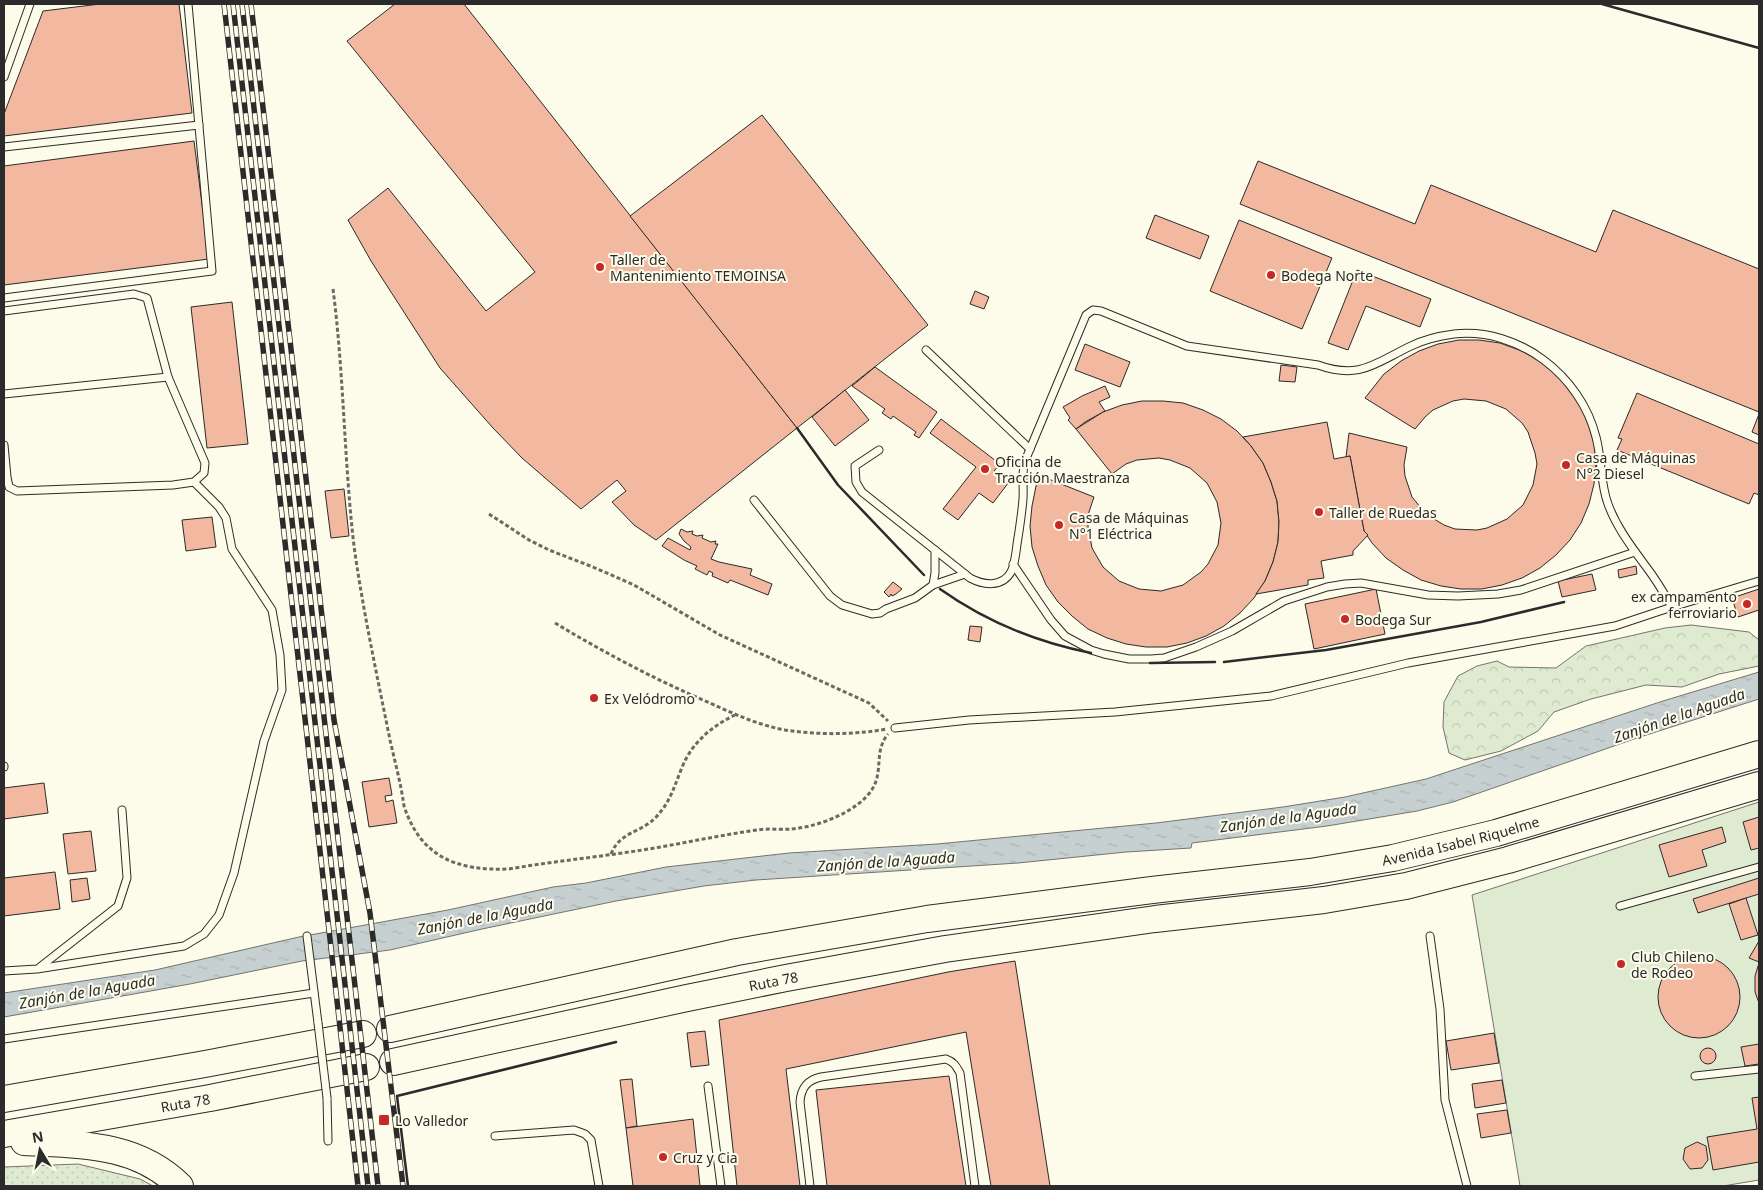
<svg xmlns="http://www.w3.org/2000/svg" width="1763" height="1190" font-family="'Noto Sans',sans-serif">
<defs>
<pattern id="grass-dots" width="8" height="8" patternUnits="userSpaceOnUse" patternTransform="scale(1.25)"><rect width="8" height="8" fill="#deebd1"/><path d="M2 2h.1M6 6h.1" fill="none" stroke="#bfcab4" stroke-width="1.8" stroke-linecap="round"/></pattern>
<pattern id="forest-crowns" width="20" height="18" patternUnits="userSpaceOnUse" patternTransform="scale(1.25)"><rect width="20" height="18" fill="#deebd1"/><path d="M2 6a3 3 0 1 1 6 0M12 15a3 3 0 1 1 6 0" fill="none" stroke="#bfcab4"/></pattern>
<pattern id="water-ripples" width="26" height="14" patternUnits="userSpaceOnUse" patternTransform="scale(1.25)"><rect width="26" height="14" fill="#c7d0d0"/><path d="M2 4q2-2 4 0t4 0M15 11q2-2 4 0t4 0" fill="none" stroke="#abb3b3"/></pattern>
</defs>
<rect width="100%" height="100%" fill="#fdfbea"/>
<polygon fill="url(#grass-dots)" stroke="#74746e" points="78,1164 140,1179 153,1186 4,1186 4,1167"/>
<polygon fill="url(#forest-crowns)" stroke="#74746e" points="1691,625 1749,632 1759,640 1759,666 1719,674 1682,687 1646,685 1591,699 1554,712 1538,731 1501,751 1465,760 1449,753 1443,727 1444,702 1458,676 1477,666 1497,661 1509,667 1556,668 1586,646 1665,628"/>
<polygon fill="#deebd1" stroke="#74746e" points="1759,802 1759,1180 1723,1186 1520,1186 1472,895"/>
<polygon fill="url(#water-ripples)" stroke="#74746e" points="1759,672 1759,699 1637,738 1453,802 1417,811 1327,826 1192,843 1191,848 1126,852 1018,863 756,880 704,886 616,901 482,929 390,950 302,961 190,984 4,1017 4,993 155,970 299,937 448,910 553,887 586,883 666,867 789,853 937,844 1156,823 1283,807 1345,797 1426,779 1663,701"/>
<g fill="#f2b8a0" stroke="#2b2b2b">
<polygon points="100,4 179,4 192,113 4,136 4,114 43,11"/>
<polygon points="395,4 464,4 797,428 656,540 634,525 612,502 626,491 617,480 581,509 522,458 493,428 440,368 371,261 348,220 388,188 486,311 535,272 347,41"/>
<polygon points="762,115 928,325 797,428 630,216"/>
<polygon points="194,141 209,259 4,285 4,166"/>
<polygon points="1258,161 1415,224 1431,185 1596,252 1613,210 1759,269 1759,412 1240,204"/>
<polygon points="1155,215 1209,236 1200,259 1146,238"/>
<polygon points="1239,220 1332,258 1302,329 1210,291"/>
<polygon points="1357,270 1431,299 1420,327 1366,306 1348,350 1328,343"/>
<polygon points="975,291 989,297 984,309 970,304"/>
<polygon points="232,302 248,444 207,448 191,307"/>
<polygon points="1459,340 1479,340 1500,343 1519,350 1538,359 1554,372 1568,387 1580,404 1588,423 1594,443 1596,463 1594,484 1589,504 1581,523 1570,540 1556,555 1540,568 1522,578 1502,585 1482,589 1461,589 1441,586 1421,580 1403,570 1386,558 1372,543 1364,531 1350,456 1346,457 1349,433 1407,447 1404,465 1405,476 1412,497 1426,514 1444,525 1455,529 1477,530 1487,528 1507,519 1523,505 1533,485 1537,464 1535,453 1528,432 1522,423 1506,409 1486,401 1464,399 1453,401 1433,410 1425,417 1415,429 1365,398 1384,374 1401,361 1419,351 1438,344"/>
<polygon points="1085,344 1130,362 1120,387 1075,370"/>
<polygon points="1281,365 1297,367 1295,382 1279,381"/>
<polygon points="875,367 937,412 919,438 914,435 916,432 893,416 891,419 882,413 885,409 852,386"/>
<polygon points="1105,386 1110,397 1099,402 1105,411 1085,422 1076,429 1068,420 1070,418 1063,407 1082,396"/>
<polygon points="845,390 869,420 835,446 812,417"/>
<polygon points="1637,393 1759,444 1759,495 1754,493 1749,504 1617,450 1622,439 1618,438"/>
<polygon points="1142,401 1163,401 1183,403 1203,410 1221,419 1237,431 1251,446 1263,463 1271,482 1277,501 1279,522 1278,542 1273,562 1265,581 1254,598 1240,613 1224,626 1206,636 1187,643 1167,647 1146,647 1126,644 1107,638 1088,629 1072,616 1058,602 1046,585 1038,566 1032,547 1030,526 1032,506 1036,486 1041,476 1094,497 1088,515 1088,526 1092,548 1103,567 1119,581 1139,589 1161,591 1183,585 1201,572 1208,564 1218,545 1221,523 1217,502 1207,483 1190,468 1170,460 1159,458 1137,460 1126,464 1112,474 1076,429 1103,412 1122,405"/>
<polygon points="1759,414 1759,435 1752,432"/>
<polygon points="941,419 1000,464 994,471 1009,482 993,503 979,493 958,520 943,509 976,467 930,433"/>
<polygon points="1327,422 1334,459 1350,456 1364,531 1368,535 1353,551 1353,555 1321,561 1324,578 1308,580 1308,585 1256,594 1265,581 1273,562 1278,542 1279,522 1277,501 1271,482 1263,463 1251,446 1243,437"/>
<polygon points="344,489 349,536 331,538 325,491"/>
<polygon points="212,517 216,547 186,551 182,520"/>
<polygon points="681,529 687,532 693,531 692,534 697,536 703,535 702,538 711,542 716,541 715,544 718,544 711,559 719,562 752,569 750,575 772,584 768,595 730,580 728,583 712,576 713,573 709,571 707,575 695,569 697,566 684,560 662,546 668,538 690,550 691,547 684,541 679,534"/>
<polygon points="1636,566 1637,574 1619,578 1618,570"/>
<polygon points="1592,574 1596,590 1562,597 1558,581"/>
<polygon points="893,582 902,589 896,594 892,596 891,594 889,597 884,592"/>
<polygon points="1376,589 1385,634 1314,649 1305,604"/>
<polygon points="1759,589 1759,610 1738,617 1732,598"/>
<polygon points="970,626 982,627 980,642 968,640"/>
<polygon points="389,778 392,795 385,796 386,802 393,800 397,823 369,827 362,782"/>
<polygon points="44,783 48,813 4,819 4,788"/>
<polygon points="1759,817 1759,848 1751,850 1743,822"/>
<polygon points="1722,827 1726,842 1702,850 1707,866 1669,877 1659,845"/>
<polygon points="91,831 96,871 68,874 63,834"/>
<polygon points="55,872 60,909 4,916 4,878"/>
<polygon points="87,878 90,899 72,902 70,880"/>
<polygon points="1759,878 1759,894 1698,913 1693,899"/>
<polygon points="1746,898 1758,935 1741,940 1729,904"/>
<polygon points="1759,941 1759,962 1749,958"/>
<circle cx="1699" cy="997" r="41"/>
<polygon points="1015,961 1050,1186 991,1186 966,1032 786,1069 800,1186 737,1186 719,1020 948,972"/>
<polygon points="1759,963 1759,1003 1755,992 1755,976"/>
<polygon points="705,1031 709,1065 691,1067 687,1033"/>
<polygon points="1494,1033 1499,1063 1451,1070 1446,1041"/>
<polygon points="1759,1044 1759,1064 1745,1066 1741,1047"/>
<circle cx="1708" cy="1056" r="8"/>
<polygon points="949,1076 966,1186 827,1186 816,1090"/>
<polygon points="632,1079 637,1126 626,1128 620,1080"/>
<polygon points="1502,1080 1506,1103 1475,1108 1472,1084"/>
<polygon points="1759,1097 1759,1162 1713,1170 1707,1137 1757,1129 1752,1098"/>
<polygon points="1507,1110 1511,1133 1481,1138 1477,1114"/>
<polygon points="693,1119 700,1186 633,1186 626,1128"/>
<polygon points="1697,1142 1706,1146 1708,1160 1702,1168 1690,1169 1683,1159 1685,1148"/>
</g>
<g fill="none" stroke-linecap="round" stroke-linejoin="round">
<g stroke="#2b2b2b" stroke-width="9">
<g id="service">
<polyline points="4,77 30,4"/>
<polyline points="4,147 199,125"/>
<polyline points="4,298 212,271 188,4"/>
<polyline points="4,311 134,294 147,298 168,377 205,463 204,473 194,482"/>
<polyline points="926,350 1030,449"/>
<polyline points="4,394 168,377"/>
<polyline points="4,445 7,477 9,487 17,491 173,485 194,482 219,507 226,518 232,549 272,610 280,655 282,690 264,741 234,873 219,915 204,934 184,946 37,969 4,971"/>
<path d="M 879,450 L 855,466 L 856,482 L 862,492 L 970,578 C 983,585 1002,588 1011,572 C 1016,562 1016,548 1018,538 C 1020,525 1022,512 1023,499 C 1024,485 1021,474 1025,461 L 1081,327 L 1086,315 L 1093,310 L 1101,311 L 1187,346 L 1318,365 C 1360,380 1375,363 1411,346 C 1425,339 1439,336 1454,334 C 1519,327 1581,376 1596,437 C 1602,459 1600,483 1608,504 C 1617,529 1634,550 1650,572 C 1658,583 1665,595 1672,607"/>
<polyline points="754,500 830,596 842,605 872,614 880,613 886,609 915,598 933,585 965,574"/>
<polyline points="1013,564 1051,620 1065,636 1091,650 1104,654 1129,659 1151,659 1164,658 1196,647 1232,631 1284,601 1327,587 1345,584 1361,583 1428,595 1458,596 1498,594 1521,590 1635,552"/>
<polyline points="933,585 935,573 935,550"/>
<polyline points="895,728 969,720 1115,712 1271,696 1408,663 1615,626 1672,607 1759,581"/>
<polyline points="4,767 4,766"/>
<polyline points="1620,906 1759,867"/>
<polyline points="307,936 318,1023"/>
<polyline points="1430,936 1440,1009 1445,1100 1467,1186"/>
<polyline points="40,967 118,906 127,878 122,810"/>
<polyline points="4,1039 314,993"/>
<polyline points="1695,1076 1759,1069"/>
<polyline points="708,1086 721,1186"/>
<polyline points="327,1098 328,1141"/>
<polyline points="495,1136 574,1130 585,1134 591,1140 599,1186"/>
<path d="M 810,1186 L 800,1102 C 801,1088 807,1080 821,1077 L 946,1059 C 954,1062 956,1066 960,1073 L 975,1186"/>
</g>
</g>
<g stroke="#2b2b2b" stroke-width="28">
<g id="motorway">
<path id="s1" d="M 390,1029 L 737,952 L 927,919 L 1152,890 L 1310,872 L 1393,858 L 1496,833 L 1759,754"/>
<path id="s2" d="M 393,1062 L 687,998 L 786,978 L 945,949 L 1155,919 L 1324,900 L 1406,886 L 1508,860 L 1759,785"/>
<polyline points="4,1099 205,1064 363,1034"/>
<path id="s3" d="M 4,1134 L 210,1098 L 366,1067"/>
<path d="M 24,1142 C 81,1145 136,1143 180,1186"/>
</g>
</g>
<g stroke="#6a6964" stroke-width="3" stroke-dasharray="4 2.5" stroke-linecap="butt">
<path d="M 333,289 C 344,374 344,461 354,546 C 363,611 377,675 390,740 C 395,762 401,784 404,806 C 421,858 458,871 509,869 C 549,862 589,858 629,852 C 672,846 714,836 757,830 C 768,828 780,830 791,829 C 815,827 846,816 864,799 C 888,777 871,755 888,734"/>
<polyline points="489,514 529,540 549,550 593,567 634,585 720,635 869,703 888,721"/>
<path d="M 555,623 C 605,653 656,680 710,703 C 734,714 758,725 785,730 C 818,735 853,735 887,729"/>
<path d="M 611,854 C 620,831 642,833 657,816 C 671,801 675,784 683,765 C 693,742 712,726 735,715"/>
</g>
<use href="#service" stroke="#fdfbea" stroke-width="7"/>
<use href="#motorway" stroke="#fdfbea" stroke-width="26"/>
<g stroke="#2b2b2b" stroke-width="5.5">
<g id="rail">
<polyline points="224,4 358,1186"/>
<polyline points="233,4 368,1186"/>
<polyline points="242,4 378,1186"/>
<polyline points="251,4 334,720 370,913 403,1186"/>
</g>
</g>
<use href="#rail" stroke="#fdfbea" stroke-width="4" stroke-dasharray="11" stroke-linecap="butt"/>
<g stroke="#2b2b2b" stroke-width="9" stroke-linecap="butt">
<polyline id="service-bridge" points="318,1023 327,1098"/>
</g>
<use href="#service-bridge" stroke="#fdfbea" stroke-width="7"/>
<g stroke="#2b2b2b" stroke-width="2.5">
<polyline points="1602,4 1759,48"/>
<polyline points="797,428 838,485 924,575"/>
<path d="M 940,589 C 985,621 1036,642 1091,653"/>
<polyline points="1224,662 1326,650 1481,622 1564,602"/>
<polyline points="1150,663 1215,662"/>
<polyline points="408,1186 397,1096 616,1042"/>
</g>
</g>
<g fill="#c62828" stroke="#fdfbea" stroke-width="2">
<circle cx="600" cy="267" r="5"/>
<circle cx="1271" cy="275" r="5"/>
<circle cx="1566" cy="465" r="5"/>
<circle cx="985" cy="469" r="5"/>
<circle cx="1319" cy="512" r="5"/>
<circle cx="1059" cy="525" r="5"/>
<circle cx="1747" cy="604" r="5"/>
<circle cx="1345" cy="619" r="5"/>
<circle cx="594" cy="698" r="5"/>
<circle cx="1621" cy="964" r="5"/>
<rect x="378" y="1114" width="12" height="12" rx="2.5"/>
<circle cx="663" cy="1157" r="5"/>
</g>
<g text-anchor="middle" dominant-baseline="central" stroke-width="4" stroke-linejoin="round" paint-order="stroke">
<g font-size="14" fill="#2b2b2b" stroke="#fdfbea" text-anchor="start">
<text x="610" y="259">Taller de<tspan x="610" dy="16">Mantenimiento TEMOINSA</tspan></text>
<text x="1281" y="275">Bodega Norte</text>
<text x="1576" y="457">Casa de Máquinas<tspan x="1576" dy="16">N°2 Diesel</tspan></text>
<text x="995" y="461">Oficina de<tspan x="995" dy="16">Tracción Maestranza</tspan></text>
<text x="1329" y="512">Taller de Ruedas</text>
<text x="1069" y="517">Casa de Máquinas<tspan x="1069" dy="16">N°1 Eléctrica</tspan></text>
<text x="1737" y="596" text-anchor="end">ex campamento<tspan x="1737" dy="16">ferroviario</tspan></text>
<text x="1355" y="619">Bodega Sur</text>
<text x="604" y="698">Ex Velódromo</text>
<text x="1631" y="956">Club Chileno<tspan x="1631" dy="16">de Rodeo</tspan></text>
<text x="395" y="1120">Lo Valledor</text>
<text x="673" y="1157">Cruz y Cia</text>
</g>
<g font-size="14" fill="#2b2b2b" stroke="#fdfbea">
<text stroke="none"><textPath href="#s1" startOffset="1088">Avenida Isabel Riquelme</textPath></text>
<text stroke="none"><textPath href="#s2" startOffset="389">Ruta 78</textPath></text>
<text stroke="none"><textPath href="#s3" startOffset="184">Ruta 78</textPath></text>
</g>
<g font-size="15" font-style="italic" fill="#2b2b2b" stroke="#fdfbea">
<text transform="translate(1679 715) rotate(-19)">Zanjón de la Aguada</text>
<text transform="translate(1288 817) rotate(-8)">Zanjón de la Aguada</text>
<text transform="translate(886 861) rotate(-4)">Zanjón de la Aguada</text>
<text transform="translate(485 916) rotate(-11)">Zanjón de la Aguada</text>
<text transform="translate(87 991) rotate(-10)">Zanjón de la Aguada</text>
</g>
</g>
<rect width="1763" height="1190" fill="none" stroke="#2b2b2b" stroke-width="10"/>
<g transform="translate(40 1150) rotate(350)" stroke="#fdfbea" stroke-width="4" paint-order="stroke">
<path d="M0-4L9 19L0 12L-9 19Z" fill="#2b2b2b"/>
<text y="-8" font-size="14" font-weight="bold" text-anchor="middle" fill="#2b2b2b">N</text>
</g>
</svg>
